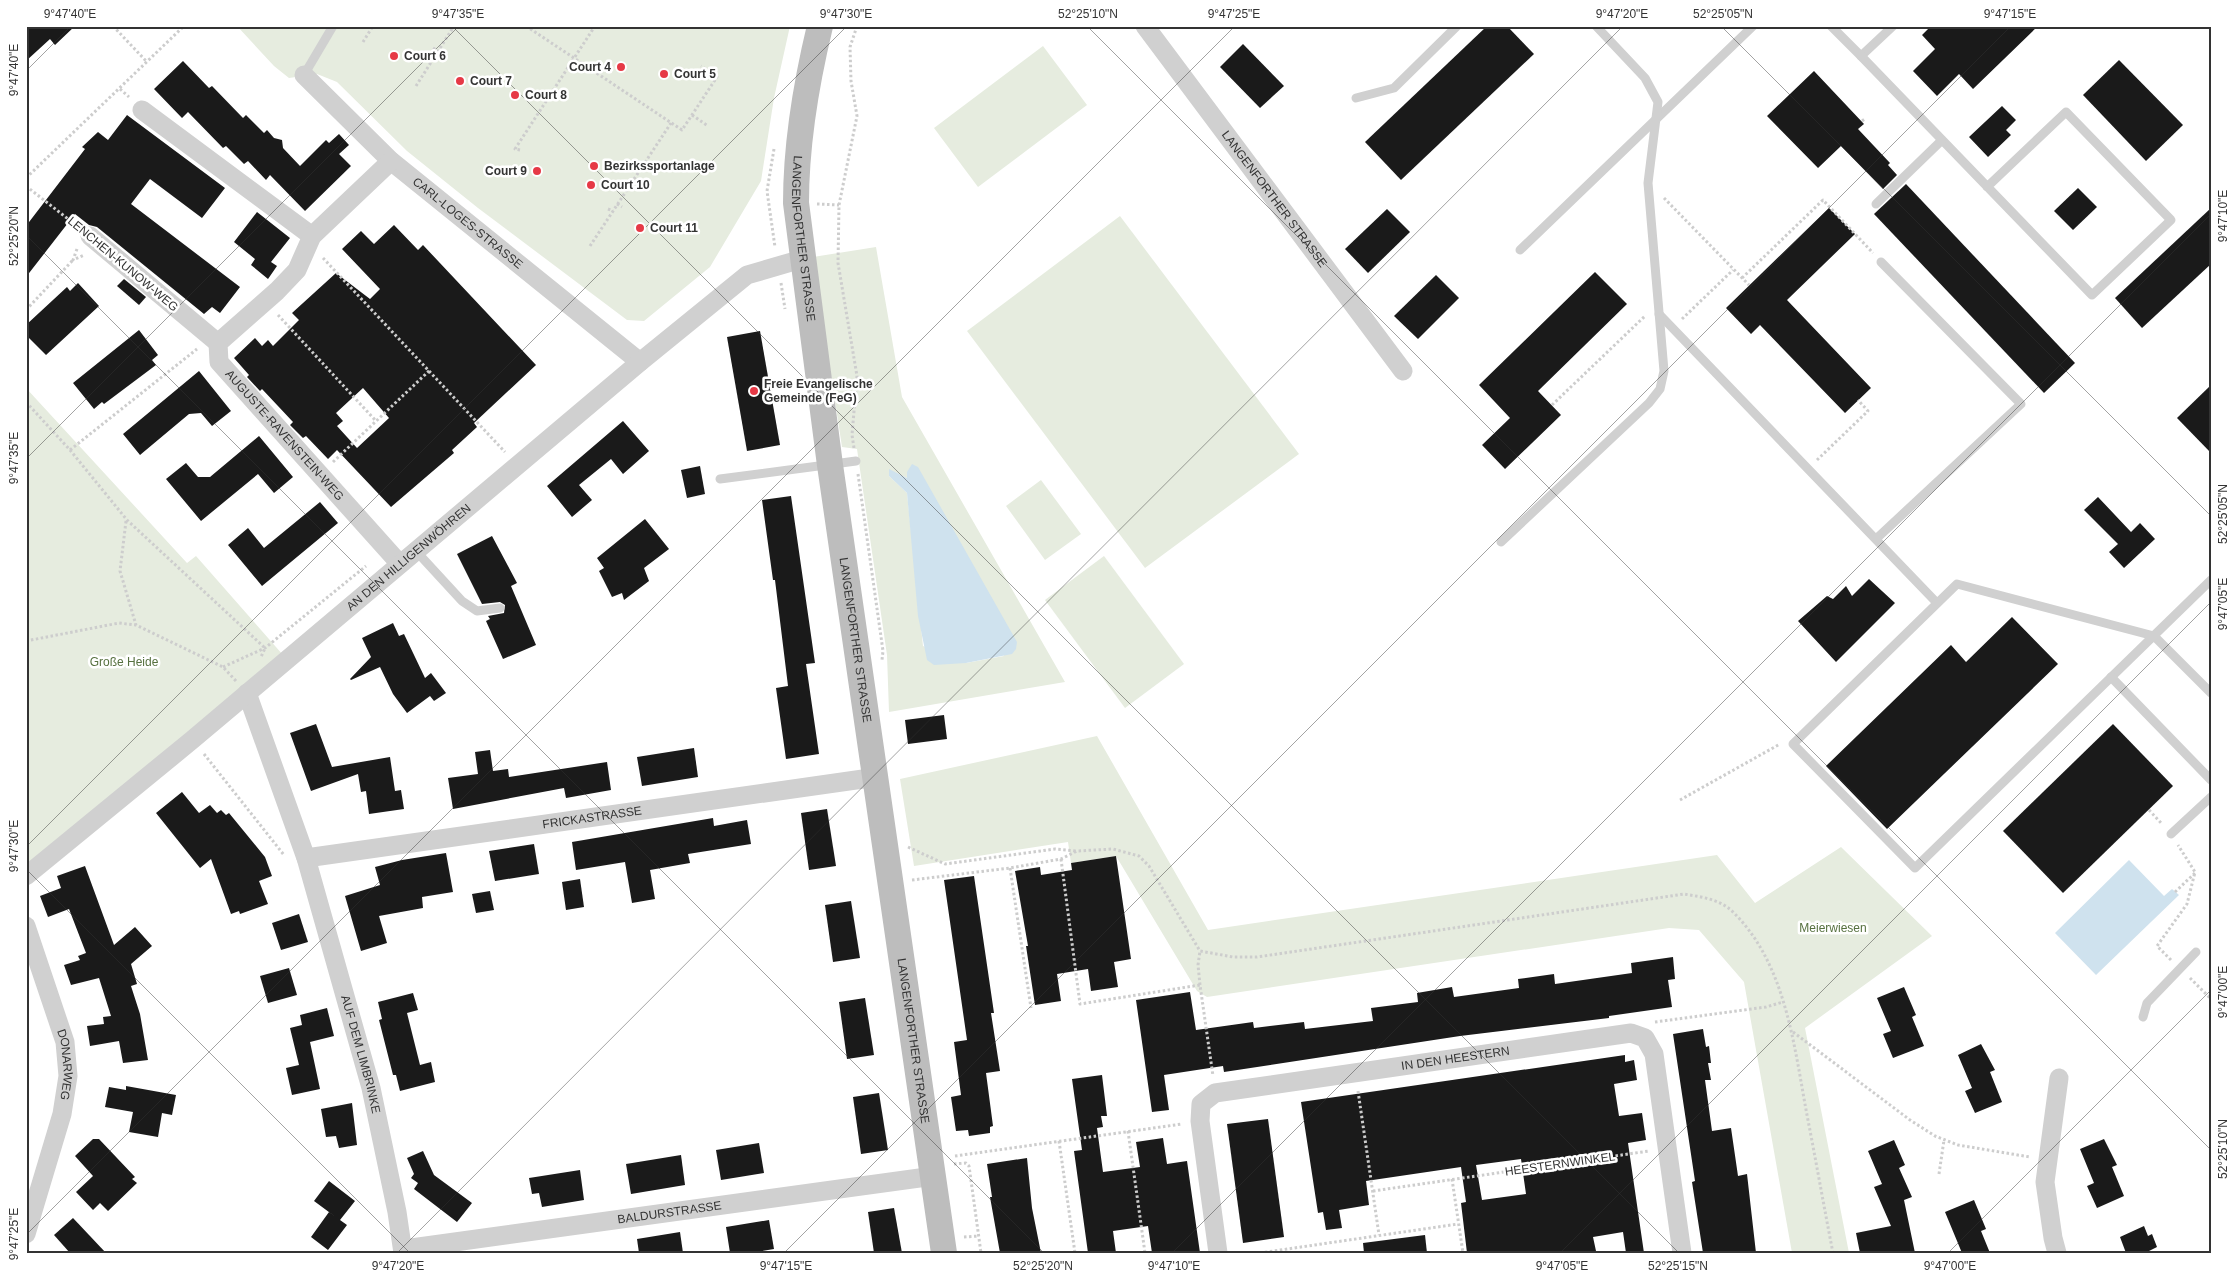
<svg xmlns="http://www.w3.org/2000/svg" width="2237" height="1279" font-family="Helvetica,sans-serif">
<rect width="100%" height="100%" fill="#fff"/>
<g fill="#e6ecdf" fill-rule="evenodd">
<polygon points="237,26 790,26 774,98 761,181 710,267 644,321 627,320 478,208 407,151 337,82 317,74 289,78 274,66"/>
<polygon points="1043,46 1087,105 978,187 934,128"/>
<polygon points="1120,216 1299,454 1145,568 967,331"/>
<path d="M 876,247 L 902,397 L 1065,682 L 889,712 L 887,655 L 857,449 L 842,447 L 813,257 ZM 889,470 L 907,478 L 1004,656 L 966,663 L 923,646 L 907,493 L 889,476 Z"/>
<polygon points="26,388 187,563 196,556 283,655 26,866"/>
<polygon points="1041,480 1081,534 1045,560 1006,506"/>
<polygon points="1104,556 1184,664 1125,708 1045,600"/>
<polygon points="1097,736 1208,930 1717,855 1755,903 1841,847 1932,936 1805,1028 1849,1253 1792,1253 1744,982 1699,930 1669,928 1207,997 1197,991 1116,856 1071,863 1068,842 914,866 900,779"/>
</g>
<g fill="#cfe2ee">
<polygon points="912,464 918,467 1017,642 1016,649 1012,654 966,663 934,665 927,660 918,616 907,493 889,476 889,469 907,478 907,472"/>
<polygon points="2129,860 2164,896 2172,889 2179,895 2096,975 2055,933"/>
</g>
<g fill="#1a1a1a" fill-rule="evenodd">
<polygon points="26,26 75,26 55,45 50,39 26,61"/>
<polygon points="1487,26 1507,26 1534,54 1401,180 1365,142"/>
<polygon points="1931,26 2038,26 1973,89 1959,74 1937,96 1913,71 1935,49 1922,35"/>
<polygon points="1243,44 1284,86 1260,108 1220,67"/>
<polygon points="2119,60 2183,125 2146,161 2083,95"/>
<polygon points="183,61 209,88 212,86 243,118 246,115 264,133 267,130 274,138 282,140 283,148 300,166 326,140 329,143 339,134 349,145 339,154 351,166 305,211 270,175 266,180 248,161 244,164 226,146 223,148 188,112 182,118 154,89"/>
<polygon points="1814,71 1864,124 1858,129 1890,163 1888,165 1897,175 1883,189 1841,146 1818,168 1767,116"/>
<polygon points="2002,106 2016,120 2006,130 2011,135 1988,157 1969,137"/>
<polygon points="127,115 225,188 202,218 150,179 131,204 240,287 220,313 212,307 204,314 97,227 89,225 75,214 26,277 26,226 85,149 82,147 98,132 108,140"/>
<polygon points="1906,184 2075,363 2044,393 1874,214"/>
<polygon points="2078,188 2097,207 2073,230 2054,211"/>
<polygon points="1829,208 1855,234 1787,300 1871,388 1845,413 1760,325 1751,334 1726,308"/>
<polygon points="2211,208 2211,264 2142,328 2115,298"/>
<polygon points="1387,209 1410,232 1368,273 1345,249"/>
<polygon points="257,212 290,238 271,262 277,266 268,279 251,265 255,259 234,242"/>
<path d="M 394,225 L 418,250 L 423,245 L 536,365 L 474,423 L 477,427 L 452,450 L 454,453 L 391,507 L 337,450 L 328,459 L 306,436 L 303,438 L 290,425 L 293,422 L 262,389 L 260,391 L 247,377 L 249,375 L 234,358 L 255,338 L 262,346 L 268,340 L 273,346 L 299,320 L 292,313 L 336,273 L 370,299 L 380,289 L 342,249 L 361,231 L 374,244 ZM 363,388 L 389,418 L 357,448 L 337,426 L 343,421 L 336,413 Z"/>
<polygon points="1595,272 1627,304 1538,391 1561,415 1505,469 1482,445 1510,418 1479,385"/>
<polygon points="1436,275 1459,298 1418,339 1394,316"/>
<polygon points="124,279 146,297 139,305 117,286"/>
<polygon points="78,283 99,306 46,355 26,335 26,325 67,287 70,291"/>
<polygon points="139,330 158,355 152,360 156,365 104,404 102,402 94,409 73,383"/>
<polygon points="760,331 780,445 747,451 727,337"/>
<polygon points="199,371 231,411 212,426 201,413 189,414 140,455 123,434"/>
<polygon points="2211,385 2211,453 2177,418"/>
<polygon points="623,421 649,451 623,474 611,459 579,485 592,500 572,517 547,486"/>
<polygon points="259,436 293,477 274,493 258,474 201,521 166,479 186,463 198,477 210,477"/>
<polygon points="700,466 705,494 687,498 681,470"/>
<polygon points="791,496 815,663 806,664 819,754 786,759 776,688 788,686 775,580 773,580 762,500"/>
<polygon points="2098,497 2131,532 2140,523 2155,539 2124,568 2109,552 2118,544 2084,510"/>
<polygon points="320,502 338,523 262,586 228,545 248,528 264,548"/>
<polygon points="645,519 669,549 644,568 649,581 624,600 622,593 612,597 599,571 604,568 597,558"/>
<polygon points="492,536 517,583 511,586 536,645 503,659 486,621 490,619 488,616 504,613 505,605 500,602 482,604 457,554"/>
<polygon points="1869,579 1895,603 1836,662 1798,621 1827,596 1833,599 1846,586 1852,596"/>
<polygon points="2012,617 2058,664 1887,829 1826,766 1951,645 1966,662"/>
<polygon points="393,623 399,636 404,634 425,678 431,673 446,693 434,701 430,696 407,713 393,694 380,667 351,680 350,679 371,657 362,638"/>
<polygon points="944,715 947,739 908,744 905,720"/>
<polygon points="316,724 332,767 390,757 395,791 401,790 404,809 369,814 366,791 361,792 358,774 311,791 290,733"/>
<polygon points="2113,724 2173,786 2063,893 2003,831"/>
<polygon points="694,748 698,777 642,786 637,757"/>
<polygon points="490,750 493,771 508,769 509,777 607,762 611,790 566,798 564,788 453,809 448,778 478,774 475,752"/>
<polygon points="182,792 199,813 210,805 217,813 221,810 226,815 229,813 265,857 272,876 259,881 268,904 240,914 239,911 231,914 211,859 200,868 156,813"/>
<polygon points="827,809 836,866 809,870 801,813"/>
<polygon points="713,818 714,826 747,820 751,844 688,854 690,863 650,870 655,899 632,903 625,862 576,870 572,842"/>
<polygon points="534,844 539,874 495,881 489,851"/>
<polygon points="446,853 453,892 422,897 423,908 379,916 387,943 361,951 345,896 380,885 375,867 402,860"/>
<polygon points="1116,856 1131,959 1114,962 1118,987 1091,991 1088,969 1057,974 1061,1001 1035,1005 1026,946 1028,946 1015,871 1040,867 1041,875 1072,870 1071,863"/>
<polygon points="85,866 114,945 135,927 152,946 131,964 137,984 131,986 140,1014 148,1060 123,1063 119,1041 90,1046 87,1026 104,1024 103,1017 111,1016 99,978 71,985 64,965 80,960 78,956 86,953 69,909 48,917 40,896 61,888 57,876"/>
<polygon points="974,876 994,1013 991,1013 1000,1071 986,1073 993,1126 990,1127 990,1133 969,1136 968,1130 956,1131 951,1097 961,1095 954,1042 967,1040 944,880"/>
<polygon points="580,879 584,907 566,910 562,882"/>
<polygon points="490,891 494,910 476,913 472,894"/>
<polygon points="851,901 860,958 833,962 825,905"/>
<polygon points="299,914 308,942 281,950 272,923"/>
<polygon points="1673,957 1675,979 1668,980 1672,1007 1609,1016 1609,1018 1460,1036 1224,1072 1223,1066 1164,1075 1169,1110 1152,1112 1136,1000 1190,992 1196,1030 1253,1022 1254,1028 1304,1022 1305,1029 1373,1021 1371,1008 1418,1002 1417,993 1452,987 1454,997 1519,988 1518,979 1554,974 1555,984 1632,973 1631,963"/>
<polygon points="289,968 297,995 268,1003 260,976"/>
<polygon points="1904,987 1916,1015 1912,1017 1924,1046 1893,1058 1883,1034 1891,1031 1877,998"/>
<polygon points="413,993 418,1010 407,1013 420,1065 431,1062 435,1082 400,1091 396,1075 393,1075 379,1020 382,1019 378,1002"/>
<polygon points="865,998 874,1055 847,1059 839,1002"/>
<polygon points="327,1008 334,1036 310,1042 320,1089 292,1095 286,1068 299,1065 290,1028 302,1025 300,1015"/>
<polygon points="1703,1029 1706,1047 1709,1046 1711,1063 1708,1063 1711,1080 1705,1080 1712,1131 1731,1128 1738,1176 1747,1174 1756,1253 1703,1253 1692,1182 1695,1181 1673,1034"/>
<polygon points="1981,1044 1995,1070 1990,1072 2002,1102 1975,1113 1965,1091 1972,1088 1958,1055"/>
<path d="M 1625,1055 L 1625,1062 L 1634,1060 L 1637,1080 L 1614,1084 L 1619,1116 L 1642,1113 L 1646,1140 L 1628,1143 L 1644,1253 L 1626,1253 L 1623,1232 L 1593,1237 L 1596,1251 L 1584,1253 L 1467,1253 L 1461,1203 L 1466,1202 L 1461,1167 L 1366,1181 L 1369,1205 L 1339,1210 L 1342,1228 L 1326,1230 L 1323,1212 L 1318,1213 L 1301,1102 ZM 1521,1159 L 1526,1194 L 1482,1200 L 1476,1165 Z"/>
<polygon points="1102,1075 1107,1116 1101,1116 1103,1127 1097,1128 1103,1172 1140,1167 1136,1142 1163,1138 1167,1164 1187,1161 1200,1253 1152,1253 1148,1226 1113,1231 1116,1253 1088,1253 1074,1151 1082,1150 1072,1079"/>
<polygon points="126,1086 176,1095 172,1115 162,1113 158,1137 129,1132 133,1112 105,1107 109,1087 126,1090"/>
<polygon points="879,1093 888,1150 861,1154 853,1097"/>
<polygon points="352,1103 357,1145 339,1148 336,1136 326,1137 321,1109"/>
<polygon points="1268,1119 1284,1237 1243,1243 1227,1124"/>
<polygon points="93,1139 99,1139 135,1177 132,1179 137,1183 108,1211 100,1203 93,1210 76,1192 93,1176 75,1156"/>
<polygon points="2104,1139 2117,1165 2112,1167 2124,1196 2097,1208 2087,1186 2094,1183 2080,1149"/>
<polygon points="1894,1140 1905,1165 1899,1168 1912,1197 1904,1200 1915,1253 1860,1253 1856,1233 1891,1226 1874,1187 1882,1184 1868,1151"/>
<polygon points="759,1143 764,1173 721,1180 716,1150"/>
<polygon points="423,1151 434,1175 472,1203 457,1222 414,1189 418,1183 411,1178 414,1174 407,1158"/>
<polygon points="681,1155 685,1185 631,1194 626,1164"/>
<polygon points="1027,1158 1032,1208 1041,1253 1000,1253 990,1197 992,1197 987,1164"/>
<polygon points="580,1170 584,1200 542,1207 539,1193 532,1194 529,1178"/>
<polygon points="329,1181 355,1201 340,1220 347,1225 328,1250 311,1237 329,1212 337,1218 314,1201"/>
<polygon points="1974,1200 1986,1229 1981,1231 1990,1253 1962,1253 1945,1212"/>
<polygon points="894,1208 902,1253 874,1253 868,1212"/>
<polygon points="73,1218 106,1253 70,1253 54,1235"/>
<polygon points="769,1220 774,1249 750,1253 730,1253 726,1227"/>
<polygon points="2144,1226 2148,1236 2152,1234 2157,1247 2145,1253 2126,1253 2120,1237"/>
<polygon points="680,1232 683,1253 639,1253 637,1239"/>
<polygon points="1425,1235 1427,1253 1364,1253 1363,1243"/>
</g>
<g fill="none" stroke-linecap="round" stroke-linejoin="round">
<g stroke="#cdcdcd" stroke-width="3" stroke-dasharray="2.5 2.5" stroke-linecap="butt">
<polyline points="113,26 147,62"/>
<polyline points="526,26 682,130 717,77 701,66"/>
<polyline points="363,42 373,26"/>
<polyline points="433,48 438,51"/>
<polyline points="435,55 443,60"/>
<polyline points="416,86 454,26"/>
<polyline points="120,89 129,97"/>
<polyline points="692,115 708,126"/>
<polyline points="1862,121 1865,119"/>
<polyline points="774,149 767,191 775,247"/>
<polyline points="520,150 515,149 595,26"/>
<polyline points="26,178 184,26"/>
<polyline points="26,186 77,226"/>
<polyline points="1664,198 1749,285"/>
<polyline points="617,204 622,207"/>
<polyline points="817,204 839,205"/>
<polyline points="608,209 613,211"/>
<polyline points="590,246 671,123"/>
<polyline points="77,249 73,260 84,255"/>
<polyline points="323,258 505,452"/>
<polyline points="1742,278 1823,200 1873,253"/>
<polyline points="781,283 785,309"/>
<polyline points="26,310 73,260"/>
<polyline points="278,315 376,421"/>
<polyline points="1682,319 1733,270"/>
<polyline points="26,402 70,450 127,520 265,648 261,657"/>
<polyline points="1552,405 1645,316"/>
<polyline points="854,448 852,435 857,376 838,263 839,205 857,116 851,81 850,47 857,26"/>
<polyline points="70,450 197,349"/>
<polyline points="1817,460 1868,411 1858,400"/>
<polyline points="333,462 430,370"/>
<polyline points="858,474 883,651 882,660"/>
<polyline points="126,521 120,571 136,625"/>
<polyline points="26,641 119,623 136,625 223,667 236,681"/>
<polyline points="223,667 265,648 366,566"/>
<polyline points="204,754 284,855"/>
<polyline points="1680,800 1780,744"/>
<polyline points="2149,810 2162,824"/>
<polyline points="908,847 945,864 1055,849 1077,851"/>
<polyline points="1061,859 1080,1004 1200,985 1213,1076"/>
<polyline points="1010,868 1031,1008"/>
<path d="M 912,880 L 1010,868 L 1061,859 L 1077,851 L 1113,849 L 1139,856 L 1149,866 L 1200,951 L 1233,957 L 1257,957 L 1684,894 C 1701,897 1720,899 1733,912 C 1786,964 1794,1046 1807,1115 C 1816,1161 1824,1207 1833,1253"/>
<polyline points="2175,892 2195,873"/>
<polyline points="2171,960 2157,946 2187,904 2195,872 2178,845"/>
<polyline points="2190,978 2211,999"/>
<polyline points="1200,985 1198,965 1200,951"/>
<polyline points="1655,1022 1766,1007 1783,1002"/>
<polyline points="1793,1032 1910,1120 1935,1136 1958,1145 2030,1157"/>
<polyline points="1358,1091 1379,1235"/>
<polyline points="1128,1131 1145,1253"/>
<polyline points="1059,1141 1075,1253"/>
<polyline points="955,1156 1182,1124"/>
<polyline points="954,1164 966,1163 969,1166 981,1253"/>
<polyline points="1939,1174 1944,1140"/>
<polyline points="1452,1179 1463,1253"/>
<polyline points="1373,1191 1649,1151"/>
<polyline points="964,1237 979,1236"/>
<polyline points="1260,1253 1458,1224"/>
</g>
<g stroke="#d0d0d0" stroke-width="9">
<polyline points="1831,26 1861,56 1893,26"/>
<polyline points="1861,56 2092,295 2171,220 2066,112 1987,187"/>
<polyline points="304,75 333,26"/>
<polyline points="1356,98 1394,88 1457,26"/>
<polyline points="1876,204 1941,141"/>
<polyline points="1520,250 1753,26"/>
<polyline points="1659,314 1937,603"/>
<polyline points="720,479 856,461"/>
<polyline points="1876,539 2021,404 1881,262"/>
<polyline points="1501,542 1649,403 1660,389 1664,371 1648,183 1658,102 1645,78 1596,26"/>
<polyline points="416,551 462,601 477,611 500,608"/>
<polyline points="2211,580 1915,868 1793,744 1957,584 2154,636 2211,693"/>
<polyline points="2111,677 2211,780"/>
<polyline points="2171,834 2211,797"/>
<polyline points="2143,1017 2147,1003 2196,952"/>
</g>
<g stroke="#d0d0d0" stroke-width="19">
<path id="s1" d="M 1145,26 L 1403,371"/>
<path id="s2" d="M 304,75 L 391,161 L 640,362"/>
<polyline points="142,110 312,236"/>
<path id="s3" d="M 391,161 L 312,236 L 297,270 L 277,291 L 218,343 L 219,362 L 400,564"/>
<polyline points="90,236 218,343"/>
<path id="s4" d="M 247,693 L 306,858 L 371,1088 L 397,1212 L 403,1253"/>
<path id="s5" d="M 306,858 L 877,777"/>
<path id="s6" d="M 26,876 L 192,740 L 640,362 L 747,275 L 802,259"/>
<path id="s7" d="M 26,926 L 65,1042 L 68,1076 L 62,1114 L 26,1234"/>
<path id="s8" d="M 404,1249 L 934,1176"/>
<path id="s9" d="M 1218,1253 L 1200,1121 L 1201,1104 L 1215,1093 L 1631,1033 L 1645,1038 L 1654,1054 L 1682,1253"/>
<polyline points="2057,1253 2053,1238 2045,1182 2059,1078"/>
</g>
<path stroke="#bdbdbd" stroke-width="26" id="s10" d="M 820,26 C 806,84 796,143 796,203 L 830,465 L 944,1253"/>
</g>
<path fill="none" stroke="#333" stroke-width="1" stroke-opacity="0.45" d="M 452,26 L 1679,1253M 1087,26 L 2211,1150M 1721,26 L 2211,516M 26,71 L 71,26M 26,235 L 1044,1253M 26,459 L 459,26M 26,847 L 847,26M 26,869 L 410,1253M 26,1235 L 1235,26M 397,1253 L 1623,26M 784,1253 L 2011,26M 1172,1253 L 2211,214M 1560,1253 L 2211,602M 1948,1253 L 2211,990"/>
<g fill="#e63946" stroke="#fff" stroke-width="2">
<circle cx="394" cy="56" r="5"/>
<circle cx="621" cy="67" r="5"/>
<circle cx="664" cy="74" r="5"/>
<circle cx="460" cy="81" r="5"/>
<circle cx="515" cy="95" r="5"/>
<circle cx="594" cy="166" r="5"/>
<circle cx="537" cy="171" r="5"/>
<circle cx="591" cy="185" r="5"/>
<circle cx="640" cy="228" r="5"/>
<circle cx="754" cy="391" r="5"/>
</g>
<g text-anchor="middle" dominant-baseline="central" stroke-width="5" stroke-linejoin="round" paint-order="stroke">
<g font-size="12" font-weight="bold" fill="#333" stroke="#fff" text-anchor="start">
<text x="404" y="56">Court 6</text>
<text x="611" y="67" text-anchor="end">Court 4</text>
<text x="674" y="74">Court 5</text>
<text x="470" y="81">Court 7</text>
<text x="525" y="95">Court 8</text>
<text x="604" y="166">Bezirkssportanlage</text>
<text x="527" y="171" text-anchor="end">Court 9</text>
<text x="601" y="185">Court 10</text>
<text x="650" y="228">Court 11</text>
<text x="764" y="384">Freie Evangelische<tspan x="764" dy="14">Gemeinde (FeG)</tspan></text>
</g>
<g font-size="12" fill="#333" stroke="#fff">
<text stroke="none"><textPath href="#s1" startOffset="216">LANGENFORTHER STRASSE</textPath></text>
<text stroke="none"><textPath href="#s2" startOffset="221">CARL-LOGES-STRASSE</textPath></text>
<text stroke="none"><textPath href="#s10" startOffset="215">LANGENFORTHER STRASSE</textPath></text>
<text transform="translate(123 264) rotate(40)">LENCHEN-KUNOW-WEG</text>
<text stroke="none"><textPath href="#s3" startOffset="371">AUGUSTE-RAVENSTEIN-WEG</textPath></text>
<text stroke="none"><textPath href="#s6" startOffset="498">AN DEN HILLIGENWÖHREN</textPath></text>
<text stroke="none"><textPath href="#s10" startOffset="620">LANGENFORTHER STRASSE</textPath></text>
<text stroke="none"><textPath href="#s5" startOffset="289">FRICKASTRASSE</textPath></text>
<text stroke="none"><textPath href="#s10" startOffset="1025">LANGENFORTHER STRASSE</textPath></text>
<text stroke="none"><textPath href="#s4" startOffset="379">AUF DEM LIMBRINKE</textPath></text>
<text stroke="none"><textPath href="#s9" startOffset="411">IN DEN HEESTERN</textPath></text>
<text stroke="none"><textPath href="#s7" startOffset="145">DONARWEG</textPath></text>
<text transform="translate(1560 1164) rotate(-8)">HEESTERNWINKEL</text>
<text stroke="none"><textPath href="#s8" startOffset="268">BALDURSTRASSE</textPath></text>
</g>
<g font-size="12" fill="#56703f" stroke="#fff">
<text x="124" y="662">Große Heide</text>
<text x="1833" y="928">Meierwiesen</text>
</g>
</g>
<rect width="2237" height="1279" fill="none" stroke="#ffffff" stroke-width="55"/>
<rect x="28" y="28" width="2182" height="1224" fill="none" stroke="#333" stroke-width="2"/>
<g font-size="12" text-anchor="middle" fill="#333">
<text x="70" y="18">9°47'40"E</text>
<text x="458" y="18">9°47'35"E</text>
<text x="846" y="18">9°47'30"E</text>
<text x="1088" y="18">52°25'10"N</text>
<text x="1234" y="18">9°47'25"E</text>
<text x="1622" y="18">9°47'20"E</text>
<text x="1723" y="18">52°25'05"N</text>
<text x="2010" y="18">9°47'15"E</text>
<text transform="translate(14 70) rotate(-90)" y="4">9°47'40"E</text>
<text transform="translate(2223 216) rotate(-90)" y="4">9°47'10"E</text>
<text transform="translate(14 236) rotate(-90)" y="4">52°25'20"N</text>
<text transform="translate(14 458) rotate(-90)" y="4">9°47'35"E</text>
<text transform="translate(2223 514) rotate(-90)" y="4">52°25'05"N</text>
<text transform="translate(2223 604) rotate(-90)" y="4">9°47'05"E</text>
<text transform="translate(14 846) rotate(-90)" y="4">9°47'30"E</text>
<text transform="translate(2223 992) rotate(-90)" y="4">9°47'00"E</text>
<text transform="translate(2223 1149) rotate(-90)" y="4">52°25'10"N</text>
<text transform="translate(14 1234) rotate(-90)" y="4">9°47'25"E</text>
<text x="398" y="1270">9°47'20"E</text>
<text x="786" y="1270">9°47'15"E</text>
<text x="1043" y="1270">52°25'20"N</text>
<text x="1174" y="1270">9°47'10"E</text>
<text x="1562" y="1270">9°47'05"E</text>
<text x="1678" y="1270">52°25'15"N</text>
<text x="1950" y="1270">9°47'00"E</text>
</g>
</svg>
